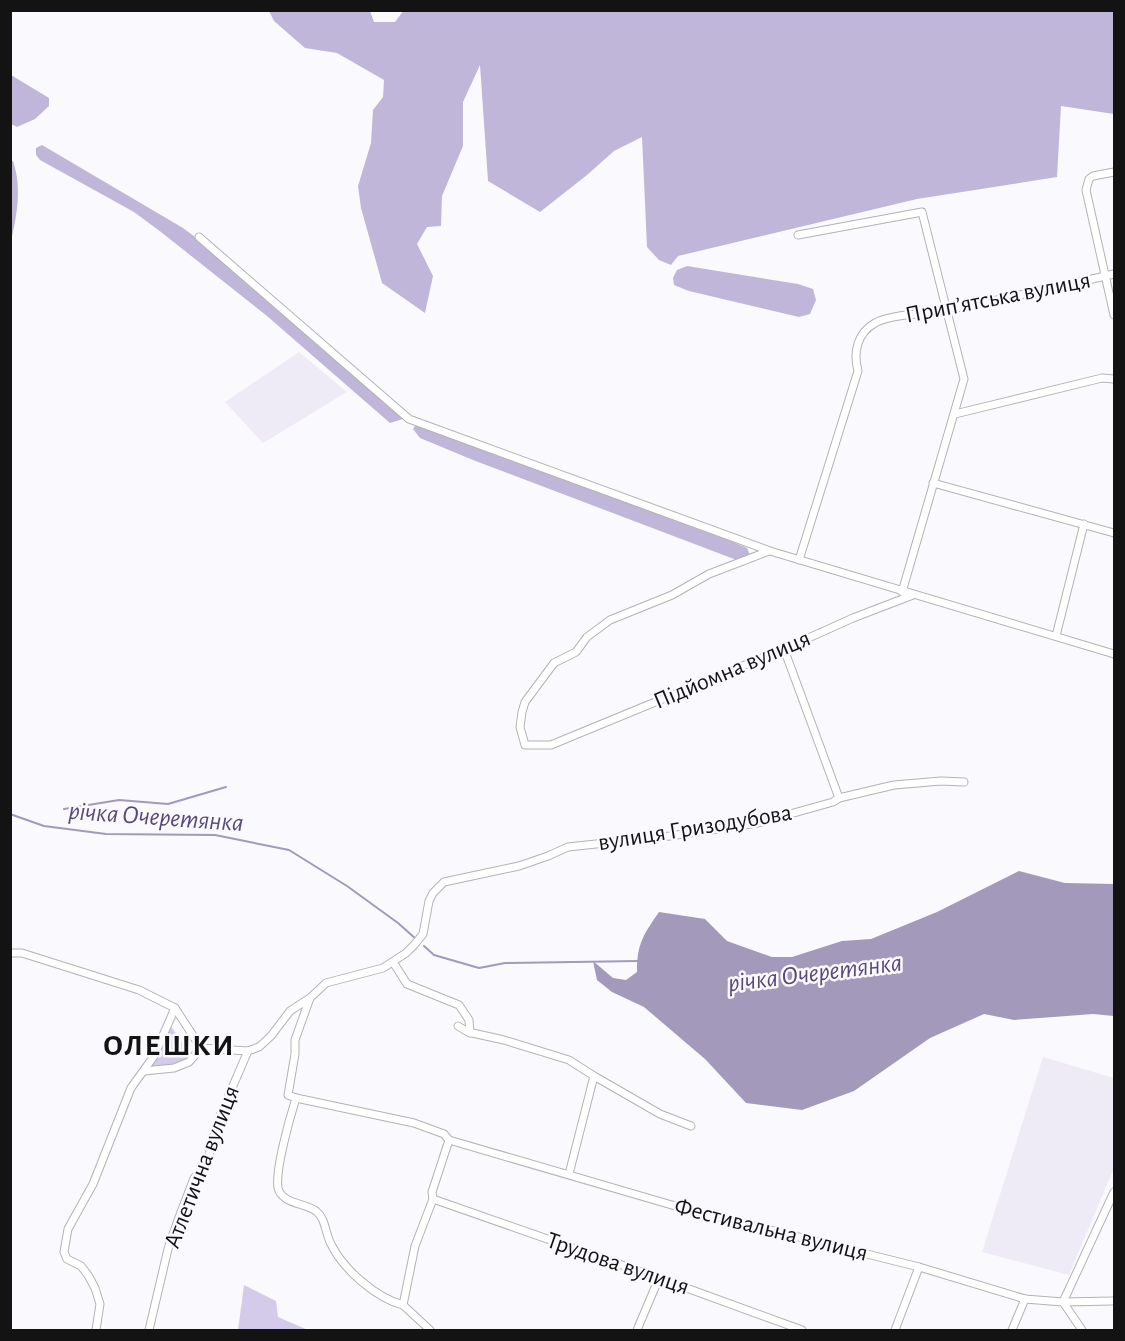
<svg xmlns="http://www.w3.org/2000/svg" width="1125" height="1341" font-family="'Alegreya Sans',sans-serif">
<rect width="100%" height="100%" fill="#faf9fd"/>
<g fill="#eeebf6">
<polygon points="299,352 347,392 263,443 225,402"/>
<polygon points="1043,1057 1114,1078 1114,1168 1069,1275 982,1252"/>
</g>
<g fill="#d4cbeb">
<polygon points="169,1024 193,1057 189,1062 144,1071"/>
<polygon points="244,1285 276,1301 278,1317 308,1330 238,1330"/>
</g>
<g fill="#c0b6d9">
<polygon points="404,10 1114,11 1114,114 1061,106 1057,177 917,199 678,256 671,265 659,260 647,247 642,137 614,151 587,175 540,212 488,181 480,65 463,102 463,146 442,196 441,226 427,227 417,244 433,276 425,313 382,283 361,208 358,186 371,143 373,110 383,97 384,80 337,53 305,48 274,21 269,11 370,11 374,22 395,22"/>
<polygon points="11,75 49,98 49,106 35,119 17,127 11,124"/>
<polygon points="42,145 183,228 214,251 403,419 390,423 267,316 161,232 134,212 40,160 36,155 36,148"/>
<path d="M 13,161 C 22,188 17,214 11,241 L 10,162 Z"/>
<polygon points="687,266 798,284 813,289 816,300 810,314 799,317 689,291 674,285 673,278 677,270"/>
<polygon points="415,426 424,426 731,541 747,548 750,555 742,560 734,559 473,460 420,438 413,429"/>
</g>
<path fill="#a399bb" d="M 1019,871 L 1065,883 L 1114,884 L 1114,1016 L 1093,1014 L 1014,1020 L 984,1014 L 930,1038 L 854,1091 L 802,1110 L 746,1103 L 705,1059 L 644,1007 L 612,992 L 597,980 L 593,961 L 613,978 L 626,980 L 637,972 C 637,944 643,935 659,912 L 705,919 L 727,941 L 772,957 L 792,957 L 842,941 L 871,939 L 937,912 Z"/>
<g fill="none" stroke-linecap="round" stroke-linejoin="round">
<g stroke="#a399bb" stroke-width="2">
<polyline points="64,809 119,800 168,804 226,787"/>
<polyline points="10,814 44,826 106,834 215,835 289,850 347,886 398,923 416,939"/>
<polyline points="424,946 434,955 479,968 505,963 638,961"/>
</g>
<g stroke="#b3b2b5" stroke-width="9">
<g id="street">
<polyline points="1114,172 1093,176 1089,179 1086,190 1114,315"/>
<polyline points="798,235 922,212 964,379 902,592"/>
<polyline points="199,237 409,419 770,551 1114,654"/>
<polyline points="955,414 1102,378 1114,379"/>
<polyline points="933,483 1114,533"/>
<polyline points="769,551 709,574 672,595 610,620 587,637 576,652 554,663 525,702 522,712 520,727 525,745 551,745 784,649 853,618 913,595"/>
<path d="M 799,560 L 858,371 C 853,353 857,333 875,323 C 890,314 928,314 947,310 C 1003,299 1059,287 1114,274"/>
<polyline points="1056,636 1084,524"/>
<polyline points="784,649 839,798"/>
<polyline points="10,953 22,953 139,990 175,1008 154,1056 131,1088 93,1184 68,1229 64,1252 67,1259 81,1266 88,1275 95,1288 100,1304 96,1330"/>
<polyline points="393,962 407,984 459,1005 469,1020 470,1033"/>
<polyline points="175,1008 201,1048"/>
<polyline points="458,1026 468,1032 504,1040 569,1060 594,1076 569,1174"/>
<polyline points="144,1071 174,1068 189,1062 201,1048 248,1051 259,1047 271,1036 290,1011 310,998"/>
<polyline points="594,1076 660,1114 691,1126"/>
<polyline points="296,1098 414,1123 444,1134 449,1140"/>
<path d="M 449,1140 L 432,1192 L 433,1199 L 415,1246 L 403,1305 C 376,1298 343,1269 331,1244 C 325,1233 326,1219 316,1211 C 305,1203 282,1204 278,1188 C 275,1170 290,1117 296,1098 L 288,1095 L 295,1054 L 295,1040 L 310,998 L 326,983 L 383,968 L 406,953 L 415,944 L 423,934 L 429,901 L 433,893 L 444,882 L 519,866 L 548,856 L 568,847 L 670,836 L 758,823 L 833,802 L 839,798 L 894,785 L 941,781 L 964,782"/>
<polyline points="449,1140 682,1208 919,1267 1025,1299 1063,1302 1114,1301"/>
<polyline points="433,1199 659,1278 802,1330"/>
<polyline points="1063,1302 1114,1192"/>
<polyline points="1063,1302 1082,1330"/>
<polyline points="403,1305 430,1330"/>
<polyline points="149,1330 168,1249 178,1220 194,1178 206,1165 219,1118 248,1051"/>
<polyline points="637,1330 659,1278"/>
<polyline points="895,1330 919,1267"/>
<polyline points="1012,1330 1025,1299"/>
</g>
</g>
<use href="#street" stroke="#fff" stroke-width="7"/>
</g>
<g text-anchor="middle" dominant-baseline="central" stroke-width="5" stroke-linejoin="round" paint-order="stroke">
<g font-size="24" fill="#141314" stroke="#faf9fd">
<text transform="translate(998 298) rotate(-11)">Прип’ятська вулиця</text>
<text transform="translate(732 670) rotate(-23)">Підйомна вулиця</text>
<text transform="translate(695 828) rotate(-9)">вулиця Гризодубова</text>
<text transform="translate(202 1167) rotate(-69)">Атлетична вулиця</text>
<text transform="translate(771 1230) rotate(14)">Фестивальна вулиця</text>
<text transform="translate(618 1264) rotate(19)">Трудова вулиця</text>
</g>
<g font-size="26" font-style="italic" fill="#59497a" stroke="#faf9fd">
<text transform="translate(156 817) rotate(4)">річка Очеретянка</text>
<text transform="translate(815 973) rotate(-7)">річка Очеретянка</text>
</g>
<g font-size="30" font-weight="bold" letter-spacing="1.5" fill="#141314" stroke="#faf9fd">
<text x="169" y="1046">ОЛЕШКИ</text>
</g>
</g>
<rect width="1125" height="1341" fill="none" stroke="#141314" stroke-width="24"/>
</svg>
